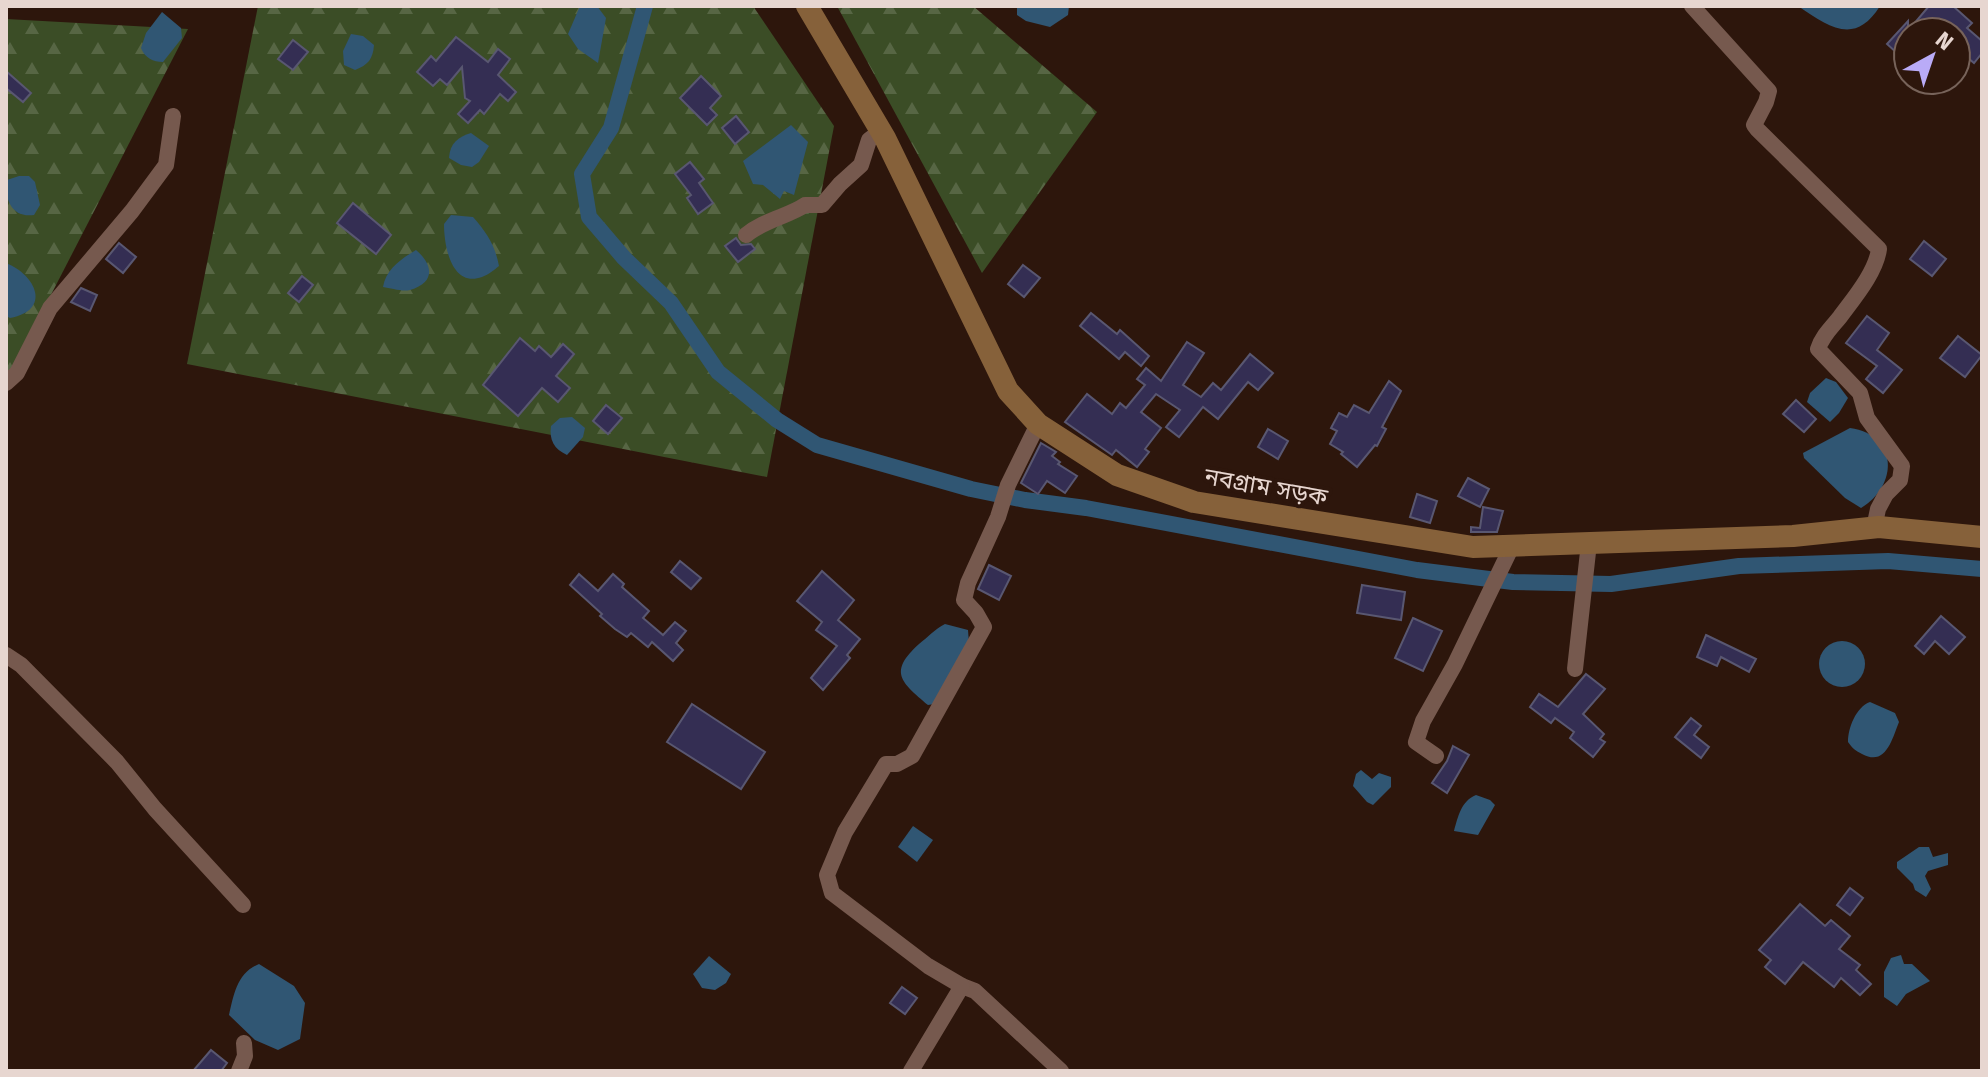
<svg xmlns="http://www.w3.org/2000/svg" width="1988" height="1077" font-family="'Fira Sans','Noto Sans Bengali',sans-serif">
<defs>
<pattern id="forest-firs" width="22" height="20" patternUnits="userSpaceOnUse" patternTransform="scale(2)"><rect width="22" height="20" fill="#3b4d26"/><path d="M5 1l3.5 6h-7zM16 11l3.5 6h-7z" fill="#576644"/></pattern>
</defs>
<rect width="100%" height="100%" fill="#2d160c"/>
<g fill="url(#forest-firs)">
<polygon points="258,6 753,6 834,126 767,477 187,364"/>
<polygon points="837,6 973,6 1097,112 982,273"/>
<polygon points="6,19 188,29 6,382"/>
</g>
<g fill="#305673">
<polygon points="580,6 597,6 606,18 598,63 578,49 568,34"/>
<polygon points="1017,6 1069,6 1068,15 1050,27 1026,21 1017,15"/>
<path d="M 1798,6 L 1880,6 C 1855,46 1829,27 1798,6 Z"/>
<path d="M 162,12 L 181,28 L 182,38 L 163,62 C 153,62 145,58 141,48 L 146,33 Z"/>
<path d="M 351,34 L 363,36 L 374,45 C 373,59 368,65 355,70 L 344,65 L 343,51 Z"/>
<polygon points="791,125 808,142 794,195 784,191 780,199 763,185 753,184 743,161"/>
<path d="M 471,133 L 489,146 L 479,162 L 472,167 L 461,165 L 449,158 C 450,143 458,137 471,133 Z"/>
<path d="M 19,176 L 29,176 L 35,182 L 40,205 L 34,215 C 12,218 4,200 7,180 Z"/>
<path d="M 451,215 L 473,217 C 487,233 495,245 499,266 C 494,270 488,275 482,277 C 451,288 444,245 444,224 Z"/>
<path d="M 416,250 C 433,264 436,283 410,290 C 402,292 391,288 383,287 C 386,269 401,259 416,250 Z"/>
<path d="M 6,263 C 36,275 52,310 10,318 L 6,316 Z"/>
<polygon points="1826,378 1836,382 1848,398 1839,413 1830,422 1807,402 1810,393"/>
<path d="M 572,417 L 585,428 L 583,437 L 567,455 C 554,449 549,440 551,426 L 560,418 Z"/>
<path d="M 1850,428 C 1899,435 1898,486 1861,508 L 1845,498 L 1804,458 L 1803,453 Z"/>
<path d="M 945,624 L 968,630 L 969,643 L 934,704 L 928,705 C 901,682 888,672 919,644 C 928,637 935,629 945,624 Z"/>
<circle cx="1842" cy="664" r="23"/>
<path d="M 1870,702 L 1895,713 L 1899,722 C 1892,739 1886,767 1862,754 C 1856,751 1852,748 1848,742 C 1848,728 1856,707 1870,702 Z"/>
<polygon points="1361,770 1372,779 1379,773 1391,777 1391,787 1373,805 1367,802 1353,786 1356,774"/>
<path d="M 1476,795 L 1490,800 L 1495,805 L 1478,835 L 1454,831 C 1458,817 1461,801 1476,795 Z"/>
<polygon points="913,826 933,840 917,862 898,847"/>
<polygon points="1919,847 1929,847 1933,857 1948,853 1948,865 1928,871 1925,876 1931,889 1926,897 1915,890 1913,884 1897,868 1897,862"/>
<polygon points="1901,955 1904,964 1912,964 1930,981 1906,994 1897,1006 1884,997 1884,972 1891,958"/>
<polygon points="709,956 731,974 726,983 715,990 702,988 693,974"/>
<path d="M 259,964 L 294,986 L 305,1003 L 300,1039 L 278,1050 L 255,1040 L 229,1015 C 234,994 237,973 259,964 Z"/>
</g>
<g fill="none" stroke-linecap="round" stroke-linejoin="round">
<polyline stroke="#305673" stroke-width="16" points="645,6 611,128 582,174 589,217 624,258 671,303 718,372 777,420 817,445 971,489 1025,500 1086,508 1417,570 1513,582 1611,584 1739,566 1888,561 1982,569"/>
</g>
<g fill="#342e53" stroke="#595771" stroke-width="2">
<polygon points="1929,6 1953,6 1972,23 1967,28 1982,41 1982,53 1974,63 1956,48 1956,32 1908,32 1908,63 1887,44 1908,21 1908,31"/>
<polygon points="456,37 488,62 498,49 510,59 498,75 516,92 508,101 500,94 484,114 480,110 468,123 458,114 470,101 465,98 462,67 447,85 440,79 433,86 417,72 431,56 436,61"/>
<polygon points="293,40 308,52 293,70 278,59"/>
<polygon points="6,71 31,93 23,102 6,88"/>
<polygon points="701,76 721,96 710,108 717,115 707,125 680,98"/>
<polygon points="736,116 749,132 735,144 722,128"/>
<polygon points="690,162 704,179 699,183 713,203 698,214 687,198 691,195 675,174"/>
<polygon points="353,203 391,235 376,254 337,223"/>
<polygon points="736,238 741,245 751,244 755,249 738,262 725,246"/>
<polygon points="1924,241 1946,259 1932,276 1910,259"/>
<polygon points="119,243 136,257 123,273 106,259"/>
<polygon points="1023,265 1040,278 1024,297 1008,284"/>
<polygon points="302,276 313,285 299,302 288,293"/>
<polygon points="81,288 97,295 90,311 71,302"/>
<polygon points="1091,313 1117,334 1120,330 1149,356 1141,366 1125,352 1119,359 1080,326"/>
<polygon points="1867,316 1889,333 1877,350 1902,370 1883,393 1866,379 1877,366 1846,343"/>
<polygon points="1958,336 1982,355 1965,377 1940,358"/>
<polygon points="520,338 535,351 539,346 551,357 563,344 574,354 556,376 570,388 558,402 542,388 518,416 483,385"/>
<polygon points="1187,342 1204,353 1183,385 1201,397 1213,383 1221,390 1250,354 1273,373 1258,390 1248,382 1218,419 1203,407 1179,437 1166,427 1180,410 1156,394 1141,412 1161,428 1145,449 1149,452 1137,467 1116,450 1112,455 1065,422 1087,394 1112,414 1120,403 1126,408 1145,385 1137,379 1146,368 1161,381"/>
<polygon points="1389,381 1401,391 1382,427 1386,429 1377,446 1375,445 1357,467 1341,454 1343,452 1330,444 1337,431 1331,428 1339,413 1347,417 1354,405 1369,413"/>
<polygon points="1796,400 1816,419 1804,432 1783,414"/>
<polygon points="606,405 622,418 608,434 593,421"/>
<polygon points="1268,429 1288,441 1278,459 1258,447"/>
<polygon points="1041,443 1056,452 1052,456 1060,462 1058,464 1077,476 1065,493 1047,481 1038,494 1021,483"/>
<polygon points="1468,478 1489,489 1480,507 1458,496"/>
<polygon points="1417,494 1437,501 1430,523 1410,517"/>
<polygon points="1483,507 1503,511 1497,532 1471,532 1471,527 1480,528"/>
<polygon points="680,561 701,578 691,589 671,572"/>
<polygon points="989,565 1011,576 999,600 978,589"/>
<polygon points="822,571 854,600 838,620 860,639 847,655 850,658 823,690 811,678 837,646 816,630 822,622 797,601"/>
<polygon points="579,574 598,591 613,574 624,584 622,587 649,611 643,618 663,635 675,622 686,631 676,643 683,650 673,661 652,642 648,647 631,633 627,637 615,629 600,616 602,614 570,585"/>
<polygon points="1362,585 1405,592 1401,620 1357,613"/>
<polygon points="1941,616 1965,637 1949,654 1935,641 1924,654 1915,646"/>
<polygon points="1413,618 1442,631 1423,671 1395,658"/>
<polygon points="1706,635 1756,659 1749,672 1721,657 1717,666 1697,657"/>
<polygon points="1586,674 1605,689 1583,714 1604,734 1600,739 1605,742 1593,757 1570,738 1574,732 1555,718 1551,723 1530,707 1539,694 1558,707"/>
<polygon points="692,704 765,752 741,789 667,742"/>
<polygon points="1691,718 1701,726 1694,735 1709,747 1701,758 1675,737"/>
<polygon points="1453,746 1469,755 1447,793 1432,783 1447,761"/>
<polygon points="1850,888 1863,898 1850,915 1837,905"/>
<polygon points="1800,904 1825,926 1831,920 1850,936 1839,949 1860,965 1856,970 1871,984 1860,995 1841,978 1834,987 1803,962 1785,984 1765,967 1771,960 1759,950"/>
<polygon points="902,987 917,998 905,1014 890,1003"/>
<polygon points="211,1050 227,1063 221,1071 193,1071"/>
</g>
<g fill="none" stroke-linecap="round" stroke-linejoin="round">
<g stroke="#76594e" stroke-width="16">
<path d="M 1692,6 L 1769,91 L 1766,102 L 1754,125 L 1757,129 L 1879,249 C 1876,272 1854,298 1840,317 C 1832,327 1822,336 1818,349 L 1860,393 L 1867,418 L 1902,466 L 1900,480 L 1886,494 L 1878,509 L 1874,528"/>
<path d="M 746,235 C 764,220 789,216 805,205 L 822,205 L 840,184 L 861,165 L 869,140 L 881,131"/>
<polyline points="6,383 17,373 50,308 132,211 166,165 173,116"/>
<polyline points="6,655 21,665 117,762 155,809 243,905"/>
<polyline points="1575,669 1589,543"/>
<polyline points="1436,756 1416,742 1423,721 1455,664 1512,546"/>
<polyline points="962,986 975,991 1061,1071"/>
<polyline points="239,1071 245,1056 244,1043"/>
<polyline points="911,1071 962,986 928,966 832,893 827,875 845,832 886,764 897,764 912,756 984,627 976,613 964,600 968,583 998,517 1008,485 1038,424"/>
</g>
<polyline stroke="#86613a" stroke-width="22" points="807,6 885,138 1008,391 1038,424 1117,475 1194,502 1473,547 1793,536 1879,527 1982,537"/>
</g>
<g text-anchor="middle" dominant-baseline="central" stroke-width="8" stroke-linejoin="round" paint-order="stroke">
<g font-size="24" fill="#e7d6d0" stroke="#2d160c">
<text transform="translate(1266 487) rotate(10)">নবগ্রাম সড়ক</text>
</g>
</g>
<rect width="1988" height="1077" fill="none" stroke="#e7d6d0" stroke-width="16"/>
<g transform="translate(1932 56) rotate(40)"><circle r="38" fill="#2d160c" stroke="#77635a" stroke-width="2"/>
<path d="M0-6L14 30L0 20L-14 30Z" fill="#b9abf7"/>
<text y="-12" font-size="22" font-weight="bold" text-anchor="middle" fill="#e7d6d0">N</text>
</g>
</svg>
